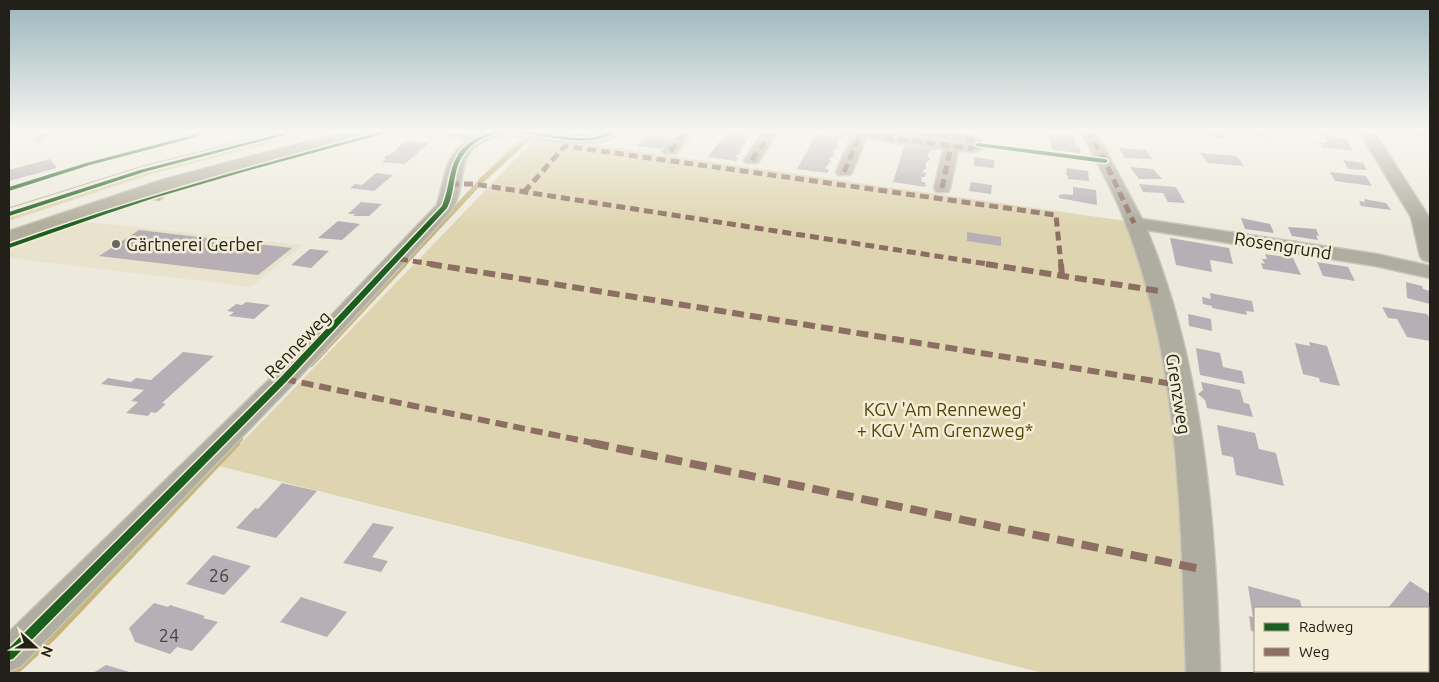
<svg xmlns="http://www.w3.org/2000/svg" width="1439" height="682" font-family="Ubuntu,sans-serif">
<rect width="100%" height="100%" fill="#edeadd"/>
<polygon fill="#e9e3cd" points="85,222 303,245 251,287 9,258 9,250"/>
<g fill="#ded4af">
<path d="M 309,130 L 325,130 L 155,173 L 9,221 L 9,215 C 107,180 208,155 309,130 Z"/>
<polygon points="350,130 30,226 9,234 10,229 154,181"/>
<polygon points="522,136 532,137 485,182 477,181"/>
<polygon points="537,137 1126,221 1149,290 1169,383 1189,566 1194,673 1043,673 219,466"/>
</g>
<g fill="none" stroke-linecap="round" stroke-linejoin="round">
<polyline stroke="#c6b67c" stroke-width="5" points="403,265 484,178 533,134"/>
<g stroke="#c6b67c" stroke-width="6">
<polyline points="311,364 404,264"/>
<polyline points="235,444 240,439"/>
</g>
<polyline stroke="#c6b67c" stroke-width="8" points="13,673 53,636 236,443"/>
</g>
<g fill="#b7afb5">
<polygon points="432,130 448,130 442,136 427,134"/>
<polygon points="728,130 753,130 749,139 747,138 745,141 747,142 741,147 740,153 735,156 738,158 736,161 708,157"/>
<polygon points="1203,130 1223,130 1227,139 1205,136"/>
<polygon points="1252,130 1268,130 1272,138 1254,136"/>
<polygon points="1303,130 1331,131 1335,137 1346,139 1352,150 1333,149 1323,147 1322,144 1313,142 1327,143 1323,136 1305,134"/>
<polygon points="817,133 840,135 844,139 838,140 836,146 838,146 832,153 834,153 833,157 830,157 829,160 831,161 825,168 829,170 827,173 797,169"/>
<polygon points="1047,133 1074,136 1077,147 1080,147 1080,153 1053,150"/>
<polygon points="647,135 649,136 671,138 661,149 637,146"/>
<polygon points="407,141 429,143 405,164 382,162 386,159 383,158 387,155 390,155 398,149 395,149"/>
<polygon points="905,144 933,149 934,150 929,151 927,157 930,158 928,162 926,161 926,169 924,169 923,173 926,173 925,177 922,177 921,181 926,183 925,187 893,182"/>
<polygon points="1119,148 1146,150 1152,159 1125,158"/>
<polygon points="1200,153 1237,156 1244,166 1208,163"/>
<polygon points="974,157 994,160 994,168 974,166"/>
<polygon points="50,159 57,168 9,181 9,170"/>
<polygon points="1343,160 1363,163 1367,170 1348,169"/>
<polygon points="1130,167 1153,169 1162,179 1139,179"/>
<polygon points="1067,168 1088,171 1089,181 1068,179 1068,176 1066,175"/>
<polygon points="1330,172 1366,176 1372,186 1335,181"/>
<polygon points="376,173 393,175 374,191 350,188 355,184 362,185"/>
<polygon points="971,182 992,185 991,194 969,191"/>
<polygon points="1139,184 1176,187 1185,203 1168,202 1163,193 1143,192"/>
<polygon points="1073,187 1096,190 1097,205 1059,198 1059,195 1063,194 1073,195"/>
<polygon points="1364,199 1386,203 1391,210 1361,206 1359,201 1365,202"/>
<polygon points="361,202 382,204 369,216 353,216 355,214 348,214"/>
<polygon points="1241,218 1270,224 1274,233 1245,229"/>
<polygon points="338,221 360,224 342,240 318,238"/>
<polygon points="1288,227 1316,229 1319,236 1316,235 1318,240 1292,236"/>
<polygon points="139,230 292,248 258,275 99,256"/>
<polygon points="967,232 1001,237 1001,246 967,241"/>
<polygon points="1170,238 1229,248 1233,264 1210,260 1212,272 1176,265"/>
<polygon points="310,249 329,251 311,268 291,265"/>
<polygon points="1265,254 1293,258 1301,275 1263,269 1261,263 1265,264 1262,259 1267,259"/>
<polygon points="1317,262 1348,267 1355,281 1323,276"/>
<polygon points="1406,282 1422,286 1423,289 1430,291 1430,304 1407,298"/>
<polygon points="1210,293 1252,301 1254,312 1246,311 1247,315 1212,308 1212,306 1203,304 1202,297 1211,299"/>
<polygon points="246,302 270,305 254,319 229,316 234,312 227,311 236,304 242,305"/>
<polygon points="1382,307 1427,314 1430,319 1430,341 1407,337 1397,319 1388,318"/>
<polygon points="1188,314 1211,319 1212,331 1189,326"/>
<polygon points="1309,342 1327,346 1340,386 1320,382 1319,378 1303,374 1295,343 1310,346"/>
<polygon points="1196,348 1220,353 1223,367 1242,371 1245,384 1200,375"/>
<polygon points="183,352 214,356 162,403 166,404 156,413 151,412 148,416 126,413 138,402 131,401 144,390 101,384 108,378 131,382 136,378 151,380"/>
<polygon points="1201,382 1240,390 1244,403 1249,404 1253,417 1207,408 1205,400 1198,394 1203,390"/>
<polygon points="1217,425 1255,433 1259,449 1276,453 1284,486 1236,475 1233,457 1222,455"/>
<polygon points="282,483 317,491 276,538 236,528 255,508 258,509"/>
<polygon points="373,523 394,527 372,557 388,561 381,572 343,563"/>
<polygon points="213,555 251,566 224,595 186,584"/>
<polygon points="1410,581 1430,594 1430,636 1428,635 1428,608 1388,608"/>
<polygon points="1248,586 1300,600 1302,608 1255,608 1255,632 1251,631 1249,616 1253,617"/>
<polygon points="301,597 347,612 327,637 280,622"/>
<polygon points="154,603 168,607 170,605 205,616 203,618 218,622 192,651 177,647 170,654 135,642 129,628"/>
<polygon points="106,665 133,673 93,673"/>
</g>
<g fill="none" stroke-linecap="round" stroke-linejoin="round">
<g stroke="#c7c5bb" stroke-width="3">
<g id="lane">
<polygon points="9,130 52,130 54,132 38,141 34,139 41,134 9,134"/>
<polygon points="451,130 459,130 456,133 480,139 476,141 448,136 447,134"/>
<polygon points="139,190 162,195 163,197 159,200 136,195 136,191"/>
</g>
</g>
<g stroke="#c7c5bb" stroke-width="3">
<g id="street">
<path d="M 486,130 L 543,130 L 589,135 L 605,130 L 624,130 C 604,156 534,137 504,136 C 447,146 472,180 451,211 L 292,385 L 21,666 L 9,671 L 9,632 L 276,373 L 437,205 L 447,166 L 454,153 L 469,138 Z"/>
<polygon points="680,130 695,130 675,154 665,154 662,151"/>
<polygon points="764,130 779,130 758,163 746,163 744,160"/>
<path d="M 822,130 L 869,130 L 892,133 L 889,130 L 936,130 L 977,136 L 986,145 C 979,154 968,152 958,151 L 950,188 L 948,192 L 936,192 L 934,188 L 943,149 L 866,139 L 852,172 L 850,175 L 838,175 L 836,172 L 851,137 L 829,134 Z"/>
<path d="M 1080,130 L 1095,130 L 1142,219 L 1376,254 L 1430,266 L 1430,278 L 1376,266 L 1147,230 C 1204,366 1216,528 1220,673 L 1186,673 C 1181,526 1181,376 1130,235 C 1118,199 1098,164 1080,130 Z"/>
<polygon points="1358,130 1373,130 1429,217 1430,262 1423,260 1420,256 1411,217"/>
<polygon points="1398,130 1430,130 1430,137 1405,134"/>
</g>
</g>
<g stroke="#c7c5bb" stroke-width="2">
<polygon id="primary" points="349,130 380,130 377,134 178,187 9,245 9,231 164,179"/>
</g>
<use href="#lane" fill="#afaca0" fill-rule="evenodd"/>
<use href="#street" fill="#afaca0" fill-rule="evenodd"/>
<use href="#primary" fill="#b1ae9d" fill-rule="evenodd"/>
<polyline stroke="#aca9a0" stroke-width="1" points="9,208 143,166 286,130"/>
<g stroke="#8d6e63" stroke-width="5" stroke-dasharray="9 5" stroke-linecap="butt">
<polyline points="829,130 971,148 978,145"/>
<polyline points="896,130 972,139 981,145"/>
<polyline points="1087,130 1105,161 1134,223"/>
<polyline points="670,151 688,130"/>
<polyline points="752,160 772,130"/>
<polyline points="844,172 862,130"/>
<polyline points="450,184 474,184 994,265"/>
<polyline points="942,188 951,146"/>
<polyline points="524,192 565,146 1056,215 1061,265"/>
<polyline points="399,259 438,265"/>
</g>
<g stroke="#8d6e63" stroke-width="6" stroke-dasharray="12 6" stroke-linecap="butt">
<polyline points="430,264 1179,385"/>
<polyline points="986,264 1159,291"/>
<polyline points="1061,264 1062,277"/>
<polyline points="284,379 598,444"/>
</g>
<polyline stroke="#8d6e63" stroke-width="8" stroke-dasharray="17 8" stroke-linecap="butt" points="592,443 1200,569"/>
<g stroke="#f3edd7" stroke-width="3">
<g id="cycleway">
<polygon points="201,130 207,130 193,138 90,165 9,191 9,187 86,163 189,136"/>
<polygon points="295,130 304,130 144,172 9,216 9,212 140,170"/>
<path d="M 388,130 L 397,130 L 250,170 L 154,198 L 106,214 L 9,248 L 9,244 C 133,199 260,164 388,130 Z"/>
<path d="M 503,130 C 532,130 561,139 589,138 C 600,138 609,130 619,130 C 573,163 503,104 464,154 C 452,169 456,191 447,208 L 287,381 L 13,659 L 9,660 L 9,648 L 281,377 L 442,206 C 447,195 448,183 451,172 C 458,144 477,135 503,130 Z"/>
<polygon points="978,143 1105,159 1108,161 1105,163 976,146 975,145"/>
</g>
</g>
<use href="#cycleway" fill="#1b5e20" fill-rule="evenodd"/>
</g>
<linearGradient id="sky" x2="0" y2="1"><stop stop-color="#9ab5bd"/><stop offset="0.58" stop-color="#f7f6f0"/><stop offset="1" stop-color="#f7f6f0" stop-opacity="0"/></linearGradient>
<rect width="1439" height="226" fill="url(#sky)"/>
<circle fill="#69675d" stroke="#f3edd7" stroke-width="2" cx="116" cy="244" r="5"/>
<g text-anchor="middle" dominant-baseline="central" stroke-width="5" stroke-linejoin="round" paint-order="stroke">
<g font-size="18" fill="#222018" stroke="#f3edd7" text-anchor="start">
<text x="126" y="244">Gärtnerei Gerber</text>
</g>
<g font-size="18" fill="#222018" stroke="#f3edd7">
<text transform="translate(1283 245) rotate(9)">Rosengrund</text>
<text transform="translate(297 344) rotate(-46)">Renneweg</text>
<text transform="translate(1179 394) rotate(81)">Grenzweg</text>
</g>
<g font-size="18" fill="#534403" stroke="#f3edd7">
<text x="945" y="409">KGV 'Am Renneweg'<tspan x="945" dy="21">+ KGV 'Am Grenzweg*</tspan></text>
</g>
<g font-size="18" fill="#47443f">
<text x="219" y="575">26</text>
<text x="169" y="635">24</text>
</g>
</g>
<rect width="1439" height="682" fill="none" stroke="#222018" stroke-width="20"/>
<rect x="1254" y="607" width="175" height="65" fill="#f3edd7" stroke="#9f9b8b"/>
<rect x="1264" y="623" width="25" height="8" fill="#1b5e20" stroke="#9f9b8b"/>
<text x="1299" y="632" font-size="15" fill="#222018">Radweg</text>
<rect x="1264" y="648" width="25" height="8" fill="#8d6e63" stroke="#9f9b8b"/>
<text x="1299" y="657" font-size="15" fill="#222018">Weg</text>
<g transform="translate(35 647) rotate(111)" stroke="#f3edd7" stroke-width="4" paint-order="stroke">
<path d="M0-4L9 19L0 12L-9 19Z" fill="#222018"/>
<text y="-8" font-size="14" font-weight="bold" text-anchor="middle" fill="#222018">N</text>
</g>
</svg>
